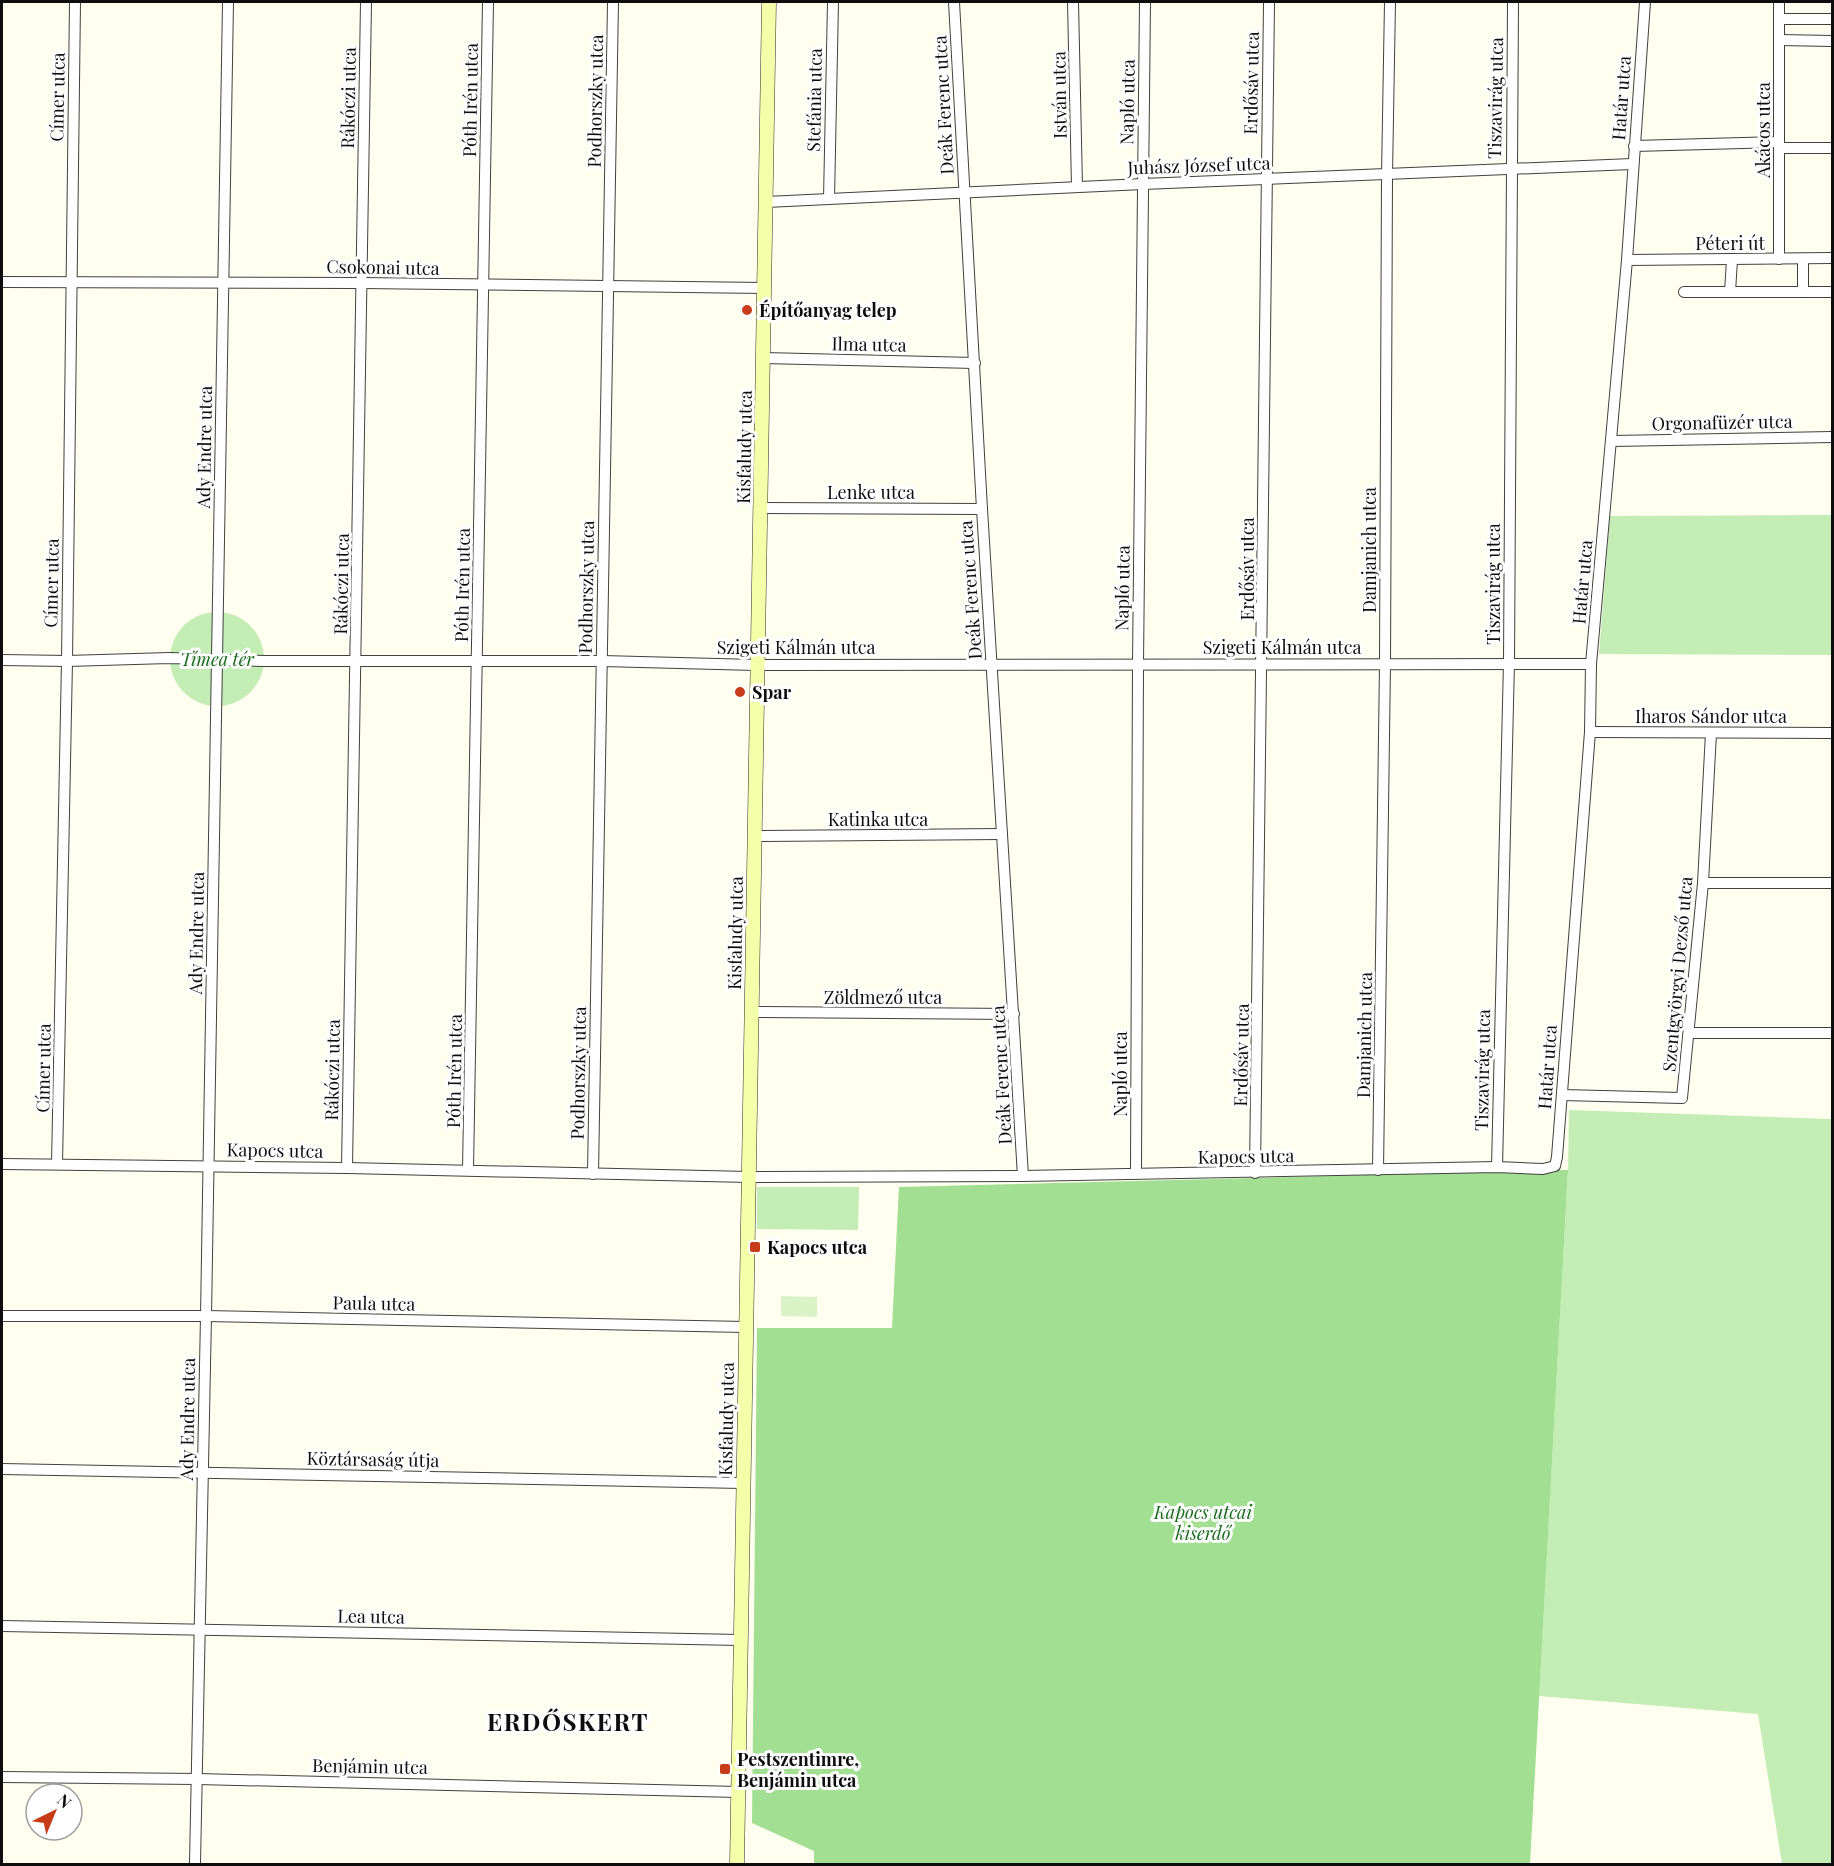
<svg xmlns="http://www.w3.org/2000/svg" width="1834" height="1866" font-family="'Playfair Display',serif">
<rect width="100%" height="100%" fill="#feffee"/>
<g fill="#c3edb4">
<polygon points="1832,515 1832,655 1599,654 1610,516"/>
<circle cx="217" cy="659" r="47"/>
<polygon points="1569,1110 1832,1119 1832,1864 1782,1864 1758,1714 1539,1696 1568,1170"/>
<polygon points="757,1187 859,1187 858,1230 757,1229"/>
</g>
<polygon fill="#a2df92" points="1568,1170 1530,1864 814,1864 814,1851 752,1823 757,1328 892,1328 899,1187"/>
<polygon fill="#d9f3c6" points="781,1296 817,1297 817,1317 781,1316"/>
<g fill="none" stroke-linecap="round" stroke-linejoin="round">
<g stroke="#404040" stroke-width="12">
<g id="street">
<polyline points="954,2 982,509 1023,1176"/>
<polyline points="1073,2 1077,187"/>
<polyline points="1779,2 1779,259"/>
<polyline points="1779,19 1832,19"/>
<polyline points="1780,40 1832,41"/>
<polyline points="1634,146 1779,142"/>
<polyline points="1779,148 1832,148"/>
<polyline points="829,199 833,2"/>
<polyline points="766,202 1143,184 1632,164"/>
<polyline points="1627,260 1832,258"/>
<polyline points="2,282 361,283 764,288"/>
<polyline points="1684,292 1730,292 1732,260"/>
<polyline points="1730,292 1832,292"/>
<polyline points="1803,292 1803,259"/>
<polyline points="763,358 975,363"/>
<polyline points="1612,441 1832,437"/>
<polyline points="761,508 982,509"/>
<polyline points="2,660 67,661 169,658 265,661 602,661 756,665 1591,664"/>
<polyline points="1590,732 1832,733"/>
<polyline points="754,836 1002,834"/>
<polyline points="1703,883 1832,883"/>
<polyline points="751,1012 1014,1014"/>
<polyline points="1689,1033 1832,1033"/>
<polyline points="1562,1095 1682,1098 1703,883 1711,733"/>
<polyline points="2,1164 347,1168 749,1177 1023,1176 1497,1167 1543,1169 1555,1166 1557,1157 1590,732 1591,664 1627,260 1645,2"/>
<polyline points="57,1164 67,661 75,2"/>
<polyline points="1497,1167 1509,662 1513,2"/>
<polyline points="347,1168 366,2"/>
<polyline points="468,1170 488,2"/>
<polyline points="1378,1170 1385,664 1387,175 1390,2"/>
<polyline points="1255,1173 1269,2"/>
<polyline points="593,1174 613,2"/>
<polyline points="1136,1174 1138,663 1145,2"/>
<polyline points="2,1316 206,1316 745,1327"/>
<polyline points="2,1469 743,1483"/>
<polyline points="2,1626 741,1640"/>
<polyline points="2,1777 197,1779 738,1792"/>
<polyline points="195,1864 206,1316 228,2"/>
</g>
</g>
<g stroke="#2f2f2f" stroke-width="15">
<polyline id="secondary" points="737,1864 769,2"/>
</g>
<use href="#street" stroke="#fff" stroke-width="10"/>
<use href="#secondary" stroke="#f3ffa9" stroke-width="14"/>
</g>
<g fill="#c93c19" stroke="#fff" stroke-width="2">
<circle cx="747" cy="310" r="6"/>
<circle cx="740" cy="692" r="6"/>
<rect x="749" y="1241" width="12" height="12" rx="3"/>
<rect x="719" y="1763" width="12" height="12" rx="3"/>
</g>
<g text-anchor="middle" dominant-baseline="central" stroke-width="6" stroke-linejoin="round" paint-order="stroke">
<g font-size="18" fill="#0d0d0d" stroke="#fff">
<text transform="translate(1251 83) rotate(-89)">Erdősáv utca</text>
<text transform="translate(1059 95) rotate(-91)">István utca</text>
<text transform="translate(57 97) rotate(-89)">Címer utca</text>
<text transform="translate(348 98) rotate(-89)">Rákóczi utca</text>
<text transform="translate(1495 98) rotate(-89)">Tiszavirág utca</text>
<text transform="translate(1621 98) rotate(-86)">Határ utca</text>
<text transform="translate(470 100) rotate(-89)">Póth Irén utca</text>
<text transform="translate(814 100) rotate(-89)">Stefánia utca</text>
<text transform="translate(595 101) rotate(-89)">Podhorszky utca</text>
<text transform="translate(1127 102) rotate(-89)">Napló utca</text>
<text transform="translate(943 105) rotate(-93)">Deák Ferenc utca</text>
<text transform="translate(1763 130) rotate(-90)">Akácos utca</text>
<text transform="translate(1199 165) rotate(-2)">Juhász József utca</text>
<text x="1730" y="243">Péteri út</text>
<text transform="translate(383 267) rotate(1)">Csokonai utca</text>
<text transform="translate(869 344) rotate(1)">Ilma utca</text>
<text transform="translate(1722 422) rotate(-1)">Orgonafüzér utca</text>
<text transform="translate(204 447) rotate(-89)">Ady Endre utca</text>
<text transform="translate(744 447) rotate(-89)">Kisfaludy utca</text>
<text x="871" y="492">Lenke utca</text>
<text transform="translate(1369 550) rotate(-90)">Damjanich utca</text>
<text transform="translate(1247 569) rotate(-90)">Erdősáv utca</text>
<text transform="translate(1582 582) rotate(-85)">Határ utca</text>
<text transform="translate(51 583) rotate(-89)">Címer utca</text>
<text transform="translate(341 584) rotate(-89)">Rákóczi utca</text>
<text transform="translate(1493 584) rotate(-90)">Tiszavirág utca</text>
<text transform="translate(462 585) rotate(-89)">Póth Irén utca</text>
<text transform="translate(586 587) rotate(-89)">Podhorszky utca</text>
<text transform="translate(1122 588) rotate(-89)">Napló utca</text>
<text transform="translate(970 590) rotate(-94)">Deák Ferenc utca</text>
<text x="796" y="647">Szigeti Kálmán utca</text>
<text x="1282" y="647">Szigeti Kálmán utca</text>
<text x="1711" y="716">Iharos Sándor utca</text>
<text x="878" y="819">Katinka utca</text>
<text transform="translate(196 933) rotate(-89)">Ady Endre utca</text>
<text transform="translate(735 933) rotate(-89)">Kisfaludy utca</text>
<text transform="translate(1677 974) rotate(-85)">Szentgyörgyi Dezső utca</text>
<text x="883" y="997">Zöldmező utca</text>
<text transform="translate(1364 1035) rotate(-89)">Damjanich utca</text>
<text transform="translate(1241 1055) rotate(-89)">Erdősáv utca</text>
<text transform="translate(1547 1067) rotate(-86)">Határ utca</text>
<text transform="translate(43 1068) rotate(-89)">Címer utca</text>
<text transform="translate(332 1070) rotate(-89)">Rákóczi utca</text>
<text transform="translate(1482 1070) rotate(-89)">Tiszavirág utca</text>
<text transform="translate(454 1071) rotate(-89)">Póth Irén utca</text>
<text transform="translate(578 1073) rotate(-89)">Podhorszky utca</text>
<text transform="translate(1120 1074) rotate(-90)">Napló utca</text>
<text transform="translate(1001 1075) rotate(-93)">Deák Ferenc utca</text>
<text transform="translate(275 1150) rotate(1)">Kapocs utca</text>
<text transform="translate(1246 1156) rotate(-1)">Kapocs utca</text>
<text transform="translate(374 1303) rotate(1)">Paula utca</text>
<text transform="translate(187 1419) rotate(-89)">Ady Endre utca</text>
<text transform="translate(726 1419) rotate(-89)">Kisfaludy utca</text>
<text transform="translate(373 1459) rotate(1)">Köztársaság útja</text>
<text transform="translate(371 1616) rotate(1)">Lea utca</text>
<text transform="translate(370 1766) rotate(1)">Benjámin utca</text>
</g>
<g font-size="18" font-weight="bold" fill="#0d0d0d" stroke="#fff" text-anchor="start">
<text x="759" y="310">Építőanyag telep</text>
<text x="752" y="692">Spar</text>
<text x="767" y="1247">Kapocs utca</text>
<text x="737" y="1759">Pestszentimre,<tspan x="737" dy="21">Benjámin utca</tspan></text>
</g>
<g font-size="18" font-style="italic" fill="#186b1b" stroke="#fff">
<text x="217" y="659">Tímea tér</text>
<text x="1203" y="1512">Kapocs utcai<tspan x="1203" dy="21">kiserdő</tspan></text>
</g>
<g font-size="24" font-weight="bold" letter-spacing="1.5" fill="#0d0d0d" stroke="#fff">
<text x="568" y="1721">ERDŐSKERT</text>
</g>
</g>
<rect width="1834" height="1866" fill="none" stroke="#0d0d0d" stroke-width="6"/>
<g transform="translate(54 1812) rotate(43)"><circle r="28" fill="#ffffff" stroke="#9e9e9e" stroke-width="1.5"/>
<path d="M0-4.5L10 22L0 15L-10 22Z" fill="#c93c19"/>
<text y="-9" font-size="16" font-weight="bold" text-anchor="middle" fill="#0d0d0d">N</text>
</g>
</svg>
